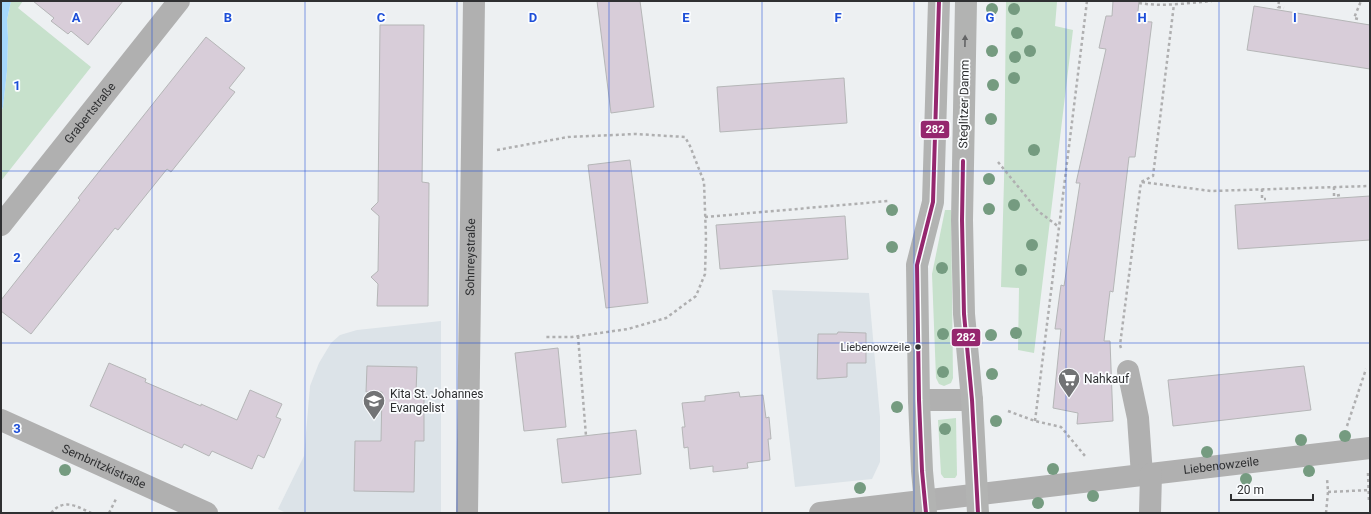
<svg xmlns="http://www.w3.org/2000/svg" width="1371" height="514" font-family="Roboto,sans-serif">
<rect width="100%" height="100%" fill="#edf0f2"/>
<g fill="#dce3e8">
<polygon points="772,290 869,293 880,417 880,462 872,479 795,487"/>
<polygon points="441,321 441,513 286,513 278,509 304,456 310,386 319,363 331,343 340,335 357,330"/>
</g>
<g fill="#c7e1cc">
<polygon points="11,1 23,1 18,8 91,67 1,181 1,112 3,107 7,71 8,38 7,20"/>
<polygon points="1006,1 1050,1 1057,2 1055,26 1073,30 1034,353 1018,350 1019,288 1001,287 1004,181"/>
<polygon points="945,210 951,210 953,378 951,383 944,386 939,384 936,378 932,274"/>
<polygon points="956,418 957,475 955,478 944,478 941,474 938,420"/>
</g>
<polygon fill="#a5d7fb" points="1,1 11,1 7,20 8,38 7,71 3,107 1,112"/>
<g fill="#d8cdd9" stroke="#b5b6b7">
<polygon points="33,1 123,1 88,45 71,31 68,34 51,21 54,18"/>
<polygon points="597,1 640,1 654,107 611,113"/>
<polygon points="1113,1 1139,1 1137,21 1152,22 1135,157 1129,157 1113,292 1110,291 1104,341 1110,341 1113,421 1077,424 1078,413 1053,408 1061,329 1055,329 1061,285 1064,286 1080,183 1076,183 1106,49 1099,48 1106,16 1112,16"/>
<polygon points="1254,6 1370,25 1370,69 1247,50"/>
<polygon points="380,25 424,25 422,182 429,183 428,306 377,306 378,284 371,277 378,271 379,216 371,209 378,202"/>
<polygon points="206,37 245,68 229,88 235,92 171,172 167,169 118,230 115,228 31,334 1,311 1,300 80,200 78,198"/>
<polygon points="844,78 847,123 720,132 717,87"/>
<polygon points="630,160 648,303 606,308 588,165"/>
<polygon points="1370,196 1370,240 1238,249 1235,205"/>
<polygon points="845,216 848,259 720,269 716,225"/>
<polygon points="838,332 866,333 866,363 847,363 847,377 817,379 818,334 837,334"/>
<polygon points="558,348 566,427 524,431 515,353"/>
<polygon points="109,363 146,379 145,382 201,406 201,404 237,420 250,390 282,404 276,417 281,419 264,458 258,455 252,469 212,451 209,456 184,444 182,448 90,406"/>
<polygon points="367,366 417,367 416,392 424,392 424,441 415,441 414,492 354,491 355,441 381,441 382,392 366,392"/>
<polygon points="1304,366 1311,410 1173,426 1168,380"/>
<polygon points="739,392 740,397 763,395 766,418 769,417 771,439 768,439 770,460 747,463 748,468 713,472 713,466 690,469 688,447 684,448 682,427 685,427 682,403 705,401 705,396"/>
<polygon points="636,430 641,474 562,483 557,439"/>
</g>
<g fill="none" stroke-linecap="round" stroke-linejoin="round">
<g stroke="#afafb0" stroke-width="2.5" stroke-dasharray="3 3" stroke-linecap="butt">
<polyline points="1279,1 1278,7 1284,8"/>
<path d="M 1139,3 C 1163,7 1188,3 1212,1"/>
<polyline points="1358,19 1354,18 1361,1"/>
<polyline points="497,150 568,137 636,134 685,137 690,146 704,182 706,238 705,274 696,296 666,318 628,329 572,337 545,337"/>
<polyline points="998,162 1038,211 1059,227"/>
<polyline points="1142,182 1211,191 1370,186"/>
<polyline points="1334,187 1334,196 1340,195"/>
<polyline points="1262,189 1262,199 1266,199"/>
<polyline points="705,217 888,201"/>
<polyline points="578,336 586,436"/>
<polyline points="1121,348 1120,345 1141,182 1153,176 1174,4"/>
<polyline points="1008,411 1035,421 1061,427 1085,456"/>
<polyline points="1035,421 1087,1"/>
<polyline points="1347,426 1366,369"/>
<polyline points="1368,473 1369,502"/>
<polyline points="1328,492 1370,490"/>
<path d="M 51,513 C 64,498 76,506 91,513"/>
<polyline points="109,513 116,499"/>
<polyline points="1326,513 1328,492 1327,478"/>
</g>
<g stroke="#b0b0b0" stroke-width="22">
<path id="s1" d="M 1,225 L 179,1"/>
<polyline points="1128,371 1138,418 1142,475"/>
<polyline points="919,400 972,400"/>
<path id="s2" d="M 1,420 L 207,513"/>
<path id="s3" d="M 467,513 L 474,1"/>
<path id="s4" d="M 820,513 L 1370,448"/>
<polyline points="1150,513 1151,474"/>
</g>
<g stroke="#b2b3b2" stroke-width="22">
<polyline points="966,1 962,220 964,314 972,400 978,513"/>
<polyline points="926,513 922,471 919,400 917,265 933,202 939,1"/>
</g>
<g stroke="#fbfdff" stroke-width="7">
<g id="bus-1">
<polyline points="963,161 962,220 964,314 972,400 978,513"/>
<polyline points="926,513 922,471 919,400 917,265 933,202 939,1"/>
</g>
</g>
<use href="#bus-1" stroke="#95276e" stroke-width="4"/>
</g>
<g fill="#759b80">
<circle cx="992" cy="9" r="6"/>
<circle cx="1014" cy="9" r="6"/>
<circle cx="1017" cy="33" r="6"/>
<circle cx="992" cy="51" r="6"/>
<circle cx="1030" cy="51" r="6"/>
<circle cx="1015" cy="57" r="6"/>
<circle cx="1014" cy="78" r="6"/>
<circle cx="993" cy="85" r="6"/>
<circle cx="991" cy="119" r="6"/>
<circle cx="1034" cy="150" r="6"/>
<circle cx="989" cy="179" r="6"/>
<circle cx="1014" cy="205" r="6"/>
<circle cx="989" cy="209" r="6"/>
<circle cx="892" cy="210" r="6"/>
<circle cx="1032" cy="245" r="6"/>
<circle cx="892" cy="247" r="6"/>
<circle cx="942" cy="268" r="6"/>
<circle cx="1021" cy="270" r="6"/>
<circle cx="1016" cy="333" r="6"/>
<circle cx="943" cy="334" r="6"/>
<circle cx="991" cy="335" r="6"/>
<circle cx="943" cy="372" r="6"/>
<circle cx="992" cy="374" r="6"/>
<circle cx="897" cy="407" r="6"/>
<circle cx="996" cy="421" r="6"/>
<circle cx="945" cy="429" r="6"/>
<circle cx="1345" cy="436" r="6"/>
<circle cx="1301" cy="440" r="6"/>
<circle cx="1207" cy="452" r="6"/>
<circle cx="1053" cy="469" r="6"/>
<circle cx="65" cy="470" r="6"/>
<circle cx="1309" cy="471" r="6"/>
<circle cx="1246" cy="479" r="6"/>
<circle cx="860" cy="488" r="6"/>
<circle cx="1093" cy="496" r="6"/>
<circle cx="1038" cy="503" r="6"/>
</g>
<defs><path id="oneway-solid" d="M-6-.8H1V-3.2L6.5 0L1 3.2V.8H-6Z"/></defs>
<use fill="#636465" href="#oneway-solid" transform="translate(965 41) rotate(-89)"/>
<path fill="none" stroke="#1d4ed8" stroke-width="1" stroke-opacity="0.55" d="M 152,1 L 152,513M 305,1 L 305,513M 457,1 L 457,513M 609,1 L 609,513M 762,1 L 762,513M 914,1 L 914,513M 1066,1 L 1066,513M 1219,1 L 1219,513M 1,171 L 1370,171M 1,343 L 1370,343"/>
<defs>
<g id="supermarket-pin" transform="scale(1.15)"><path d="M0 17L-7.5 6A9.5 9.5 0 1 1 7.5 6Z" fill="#727375" stroke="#fbfdff"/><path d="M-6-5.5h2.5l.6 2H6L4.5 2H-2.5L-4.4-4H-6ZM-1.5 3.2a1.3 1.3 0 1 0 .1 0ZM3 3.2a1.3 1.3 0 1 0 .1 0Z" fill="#fff"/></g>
<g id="school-pin" transform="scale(1.15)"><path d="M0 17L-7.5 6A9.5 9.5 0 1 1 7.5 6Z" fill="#727375" stroke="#fbfdff"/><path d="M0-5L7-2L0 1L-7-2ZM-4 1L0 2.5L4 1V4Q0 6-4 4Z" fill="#fff"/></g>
</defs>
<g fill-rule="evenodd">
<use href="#supermarket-pin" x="1069" y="379"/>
<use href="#school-pin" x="374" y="401"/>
</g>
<circle fill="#2f3032" stroke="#fbfdff" stroke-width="1.5" cx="918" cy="347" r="3.5"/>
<g text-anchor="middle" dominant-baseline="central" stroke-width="3.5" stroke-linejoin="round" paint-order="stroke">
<g font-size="11" fill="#2f3032" stroke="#fbfdff" text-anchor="end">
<text x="910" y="347">Liebenowzeile</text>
</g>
<g font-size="12" fill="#2f3032" stroke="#fbfdff">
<text transform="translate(964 104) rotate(-89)">Steglitzer Damm</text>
<text stroke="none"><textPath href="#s1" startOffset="143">Grabertstraße</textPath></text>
<text stroke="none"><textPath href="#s3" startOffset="256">Sohnreystraße</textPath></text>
<text stroke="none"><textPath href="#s2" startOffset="113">Sembritzkistraße</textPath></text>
<text stroke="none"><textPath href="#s4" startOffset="404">Liebenowzeile</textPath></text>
</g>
<g font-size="12" fill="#2f3032" stroke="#fbfdff" text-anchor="start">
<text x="1084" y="379">Nahkauf</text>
<text x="390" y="394">Kita St. Johannes<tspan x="390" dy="14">Evangelist</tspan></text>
</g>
</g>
<g font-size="13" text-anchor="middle" font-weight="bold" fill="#1d4ed8" stroke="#fbfdff" stroke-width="3.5" stroke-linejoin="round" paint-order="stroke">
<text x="76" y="22">A</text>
<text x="228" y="22">B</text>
<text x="381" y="22">C</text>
<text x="533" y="22">D</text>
<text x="686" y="22">E</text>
<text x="838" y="22">F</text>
<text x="990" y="22">G</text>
<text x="1142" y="22">H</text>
<text x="1295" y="22">I</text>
<text x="17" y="90">1</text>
<text x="17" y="262">2</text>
<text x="17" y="433">3</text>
</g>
<g stroke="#fbfdff" stroke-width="1.5">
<rect x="920" y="120" width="30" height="19" rx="4" fill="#95276e"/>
<rect x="951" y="328" width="30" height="19" rx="4" fill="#95276e"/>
</g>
<g font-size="11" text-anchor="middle" font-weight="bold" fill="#fff">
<text x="935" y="133">282</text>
<text x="966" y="341">282</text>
</g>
<rect width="1371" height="514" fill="none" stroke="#2f3032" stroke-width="4"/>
<path d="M1231 494v6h82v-6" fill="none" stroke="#2f3032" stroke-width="2"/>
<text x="1237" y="494" font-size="12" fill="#2f3032" stroke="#fbfdff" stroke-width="3" paint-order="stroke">20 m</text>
</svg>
